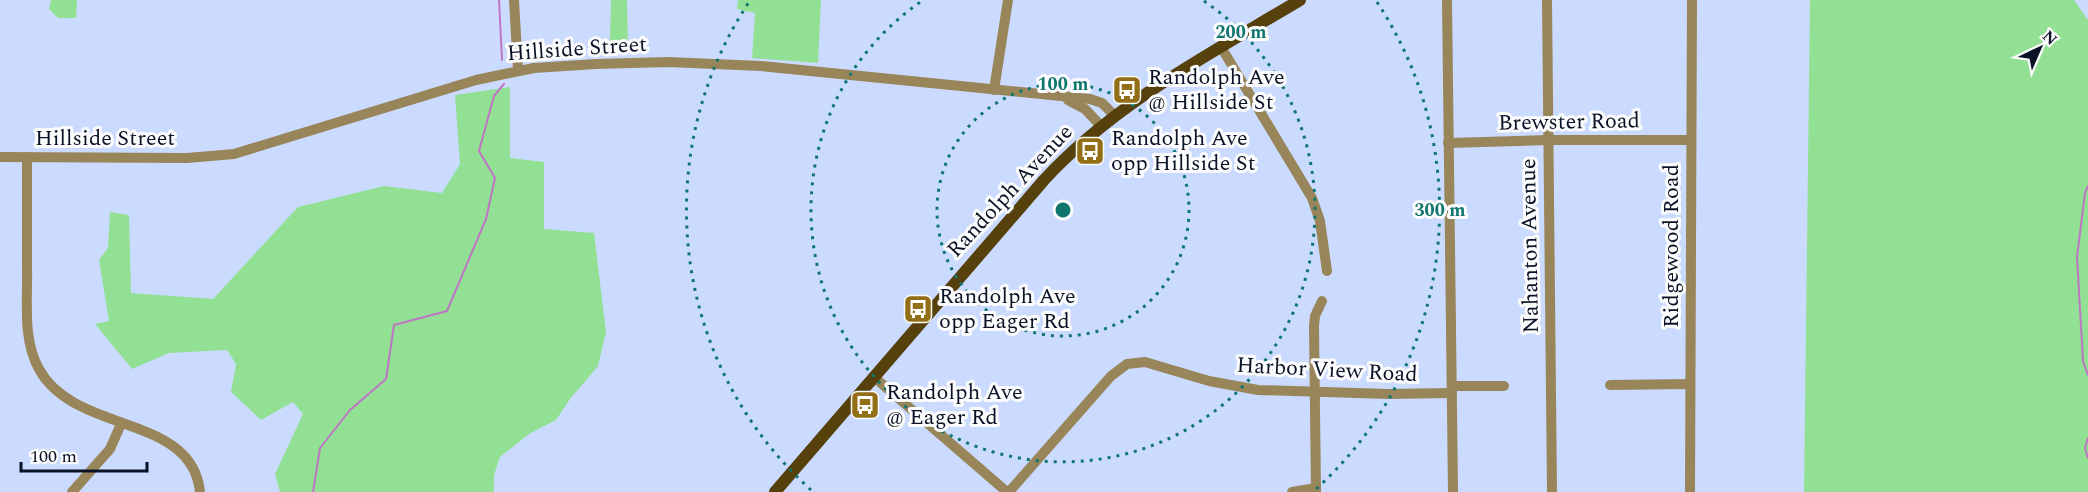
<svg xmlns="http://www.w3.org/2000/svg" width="2088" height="492" font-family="Spectral,serif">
<rect width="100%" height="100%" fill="#cadbff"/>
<g fill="#92e093">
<polygon points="51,0 77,0 76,18 58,18 49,9"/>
<polygon points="611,0 627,0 628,46 610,43"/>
<polygon points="738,0 821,0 818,63 752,58 755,13 737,9"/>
<polygon points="1810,0 2074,0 2088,20 2088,492 1804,492"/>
<polygon points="510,87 510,158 544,162 544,229 594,233 606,332 598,366 570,399 556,420 529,434 500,457 494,475 494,492 280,492 275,474 303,414 293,402 261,420 231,392 236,364 227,350 169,353 132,369 95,324 109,321 99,260 108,248 110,212 129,215 131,293 213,299 298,207 384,186 442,193 460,164 455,95"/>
</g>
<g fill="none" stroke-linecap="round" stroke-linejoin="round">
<g stroke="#c074c5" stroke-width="2">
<polyline points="499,0 502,60"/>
<polyline points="2088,186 2085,193 2077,257 2083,361 2088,375"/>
<polyline points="2088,438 2085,448 2088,458"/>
<polyline points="313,492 320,448 350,410 386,379 394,325 447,311 486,219 495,178 479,151 494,96 504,84"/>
</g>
<g stroke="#99855a" stroke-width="10">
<polyline points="514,0 518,70"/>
<polyline points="1447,0 1453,492"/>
<polyline points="1547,0 1552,492"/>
<polyline points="1221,47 1312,198 1320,221 1327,271"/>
<polyline points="994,90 1008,0"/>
<polyline points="1068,100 1085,109 1101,126"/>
<polyline points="1448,143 1548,140 1691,140"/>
<polyline points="0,157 187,158 234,154 476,80 534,68 596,64 668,62 761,66 1090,99 1102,103 1114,115"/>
<path d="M 27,157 C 27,194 27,230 27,267 C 28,300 22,339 39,369 C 75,435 192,413 200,492"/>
<polyline points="874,377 1007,492"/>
<polyline points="1610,385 1690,384"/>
<polyline points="1452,386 1504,386"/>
<polyline points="72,492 110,449 121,424"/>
<polyline points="1009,492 1111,376 1127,364 1145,362 1209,381 1258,390 1388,394 1452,393"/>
<polyline points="1292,492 1316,488"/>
<polyline points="1316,492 1314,326 1315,316 1322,301"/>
<polyline points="1690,492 1692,0"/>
</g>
<path stroke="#56400c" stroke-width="12" d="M 775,492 L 1044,180 C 1116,102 1210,54 1300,0"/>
</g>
<g fill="none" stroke="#0f766e" stroke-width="3" stroke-dasharray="3 6">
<circle cx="1063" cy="210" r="126"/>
<path d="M1204 1A252 252 0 1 1 922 1"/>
<path d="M811 490A377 377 0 0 1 749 2M1377 2A377 377 0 0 1 1315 490"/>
</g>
<defs>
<g id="bus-square" transform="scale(1.5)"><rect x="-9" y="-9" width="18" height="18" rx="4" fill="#926f16" stroke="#fcfcfc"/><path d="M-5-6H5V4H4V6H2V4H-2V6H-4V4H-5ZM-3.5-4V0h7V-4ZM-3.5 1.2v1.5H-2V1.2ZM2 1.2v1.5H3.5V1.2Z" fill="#fff"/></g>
</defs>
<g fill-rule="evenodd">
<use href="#bus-square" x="1127" y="90"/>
<use href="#bus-square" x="1090" y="151"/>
<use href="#bus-square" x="918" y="309"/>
<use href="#bus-square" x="865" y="405"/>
</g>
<g text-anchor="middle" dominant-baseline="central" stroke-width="6" stroke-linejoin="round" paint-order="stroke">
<g font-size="22" fill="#091226" stroke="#fcfcfc">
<text transform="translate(577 49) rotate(-4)">Hillside Street</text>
<text transform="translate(1569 122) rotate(-1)">Brewster Road</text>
<text x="105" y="138">Hillside Street</text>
<text transform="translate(1010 191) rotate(-47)">Randolph Avenue</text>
<text transform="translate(1530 246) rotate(-91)">Nahanton Avenue</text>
<text transform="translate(1671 246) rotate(-90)">Ridgewood Road</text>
<text transform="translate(1327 370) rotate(3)">Harbor View Road</text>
</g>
<g font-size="22" fill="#091226" stroke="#fcfcfc" text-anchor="start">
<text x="1148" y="77">Randolph Ave<tspan x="1148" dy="25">@ Hillside St</tspan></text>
<text x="1111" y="138">Randolph Ave<tspan x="1111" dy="25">opp Hillside St</tspan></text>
<text x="939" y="296">Randolph Ave<tspan x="939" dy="25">opp Eager Rd</tspan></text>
<text x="886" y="392">Randolph Ave<tspan x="886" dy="25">@ Eager Rd</tspan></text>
</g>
</g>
<circle cx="1063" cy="210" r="9" fill="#0f766e" stroke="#fcfcfc" stroke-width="3"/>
<g font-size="18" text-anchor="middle" font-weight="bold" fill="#0f766e" stroke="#fcfcfc" stroke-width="6" stroke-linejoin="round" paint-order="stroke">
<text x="1241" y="38">200 m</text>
<text x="1063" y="90">100 m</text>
<text x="1440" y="216">300 m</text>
</g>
<g transform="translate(2040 48) rotate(44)" stroke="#fcfcfc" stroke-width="4.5" paint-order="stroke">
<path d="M0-4.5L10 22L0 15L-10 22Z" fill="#091226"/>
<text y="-9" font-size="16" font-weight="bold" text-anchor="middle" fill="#091226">N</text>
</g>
<path d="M21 462v9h126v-9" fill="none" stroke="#091226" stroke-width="3"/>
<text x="30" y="462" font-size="18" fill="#091226" stroke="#fcfcfc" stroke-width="4.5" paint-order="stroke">100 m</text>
</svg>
